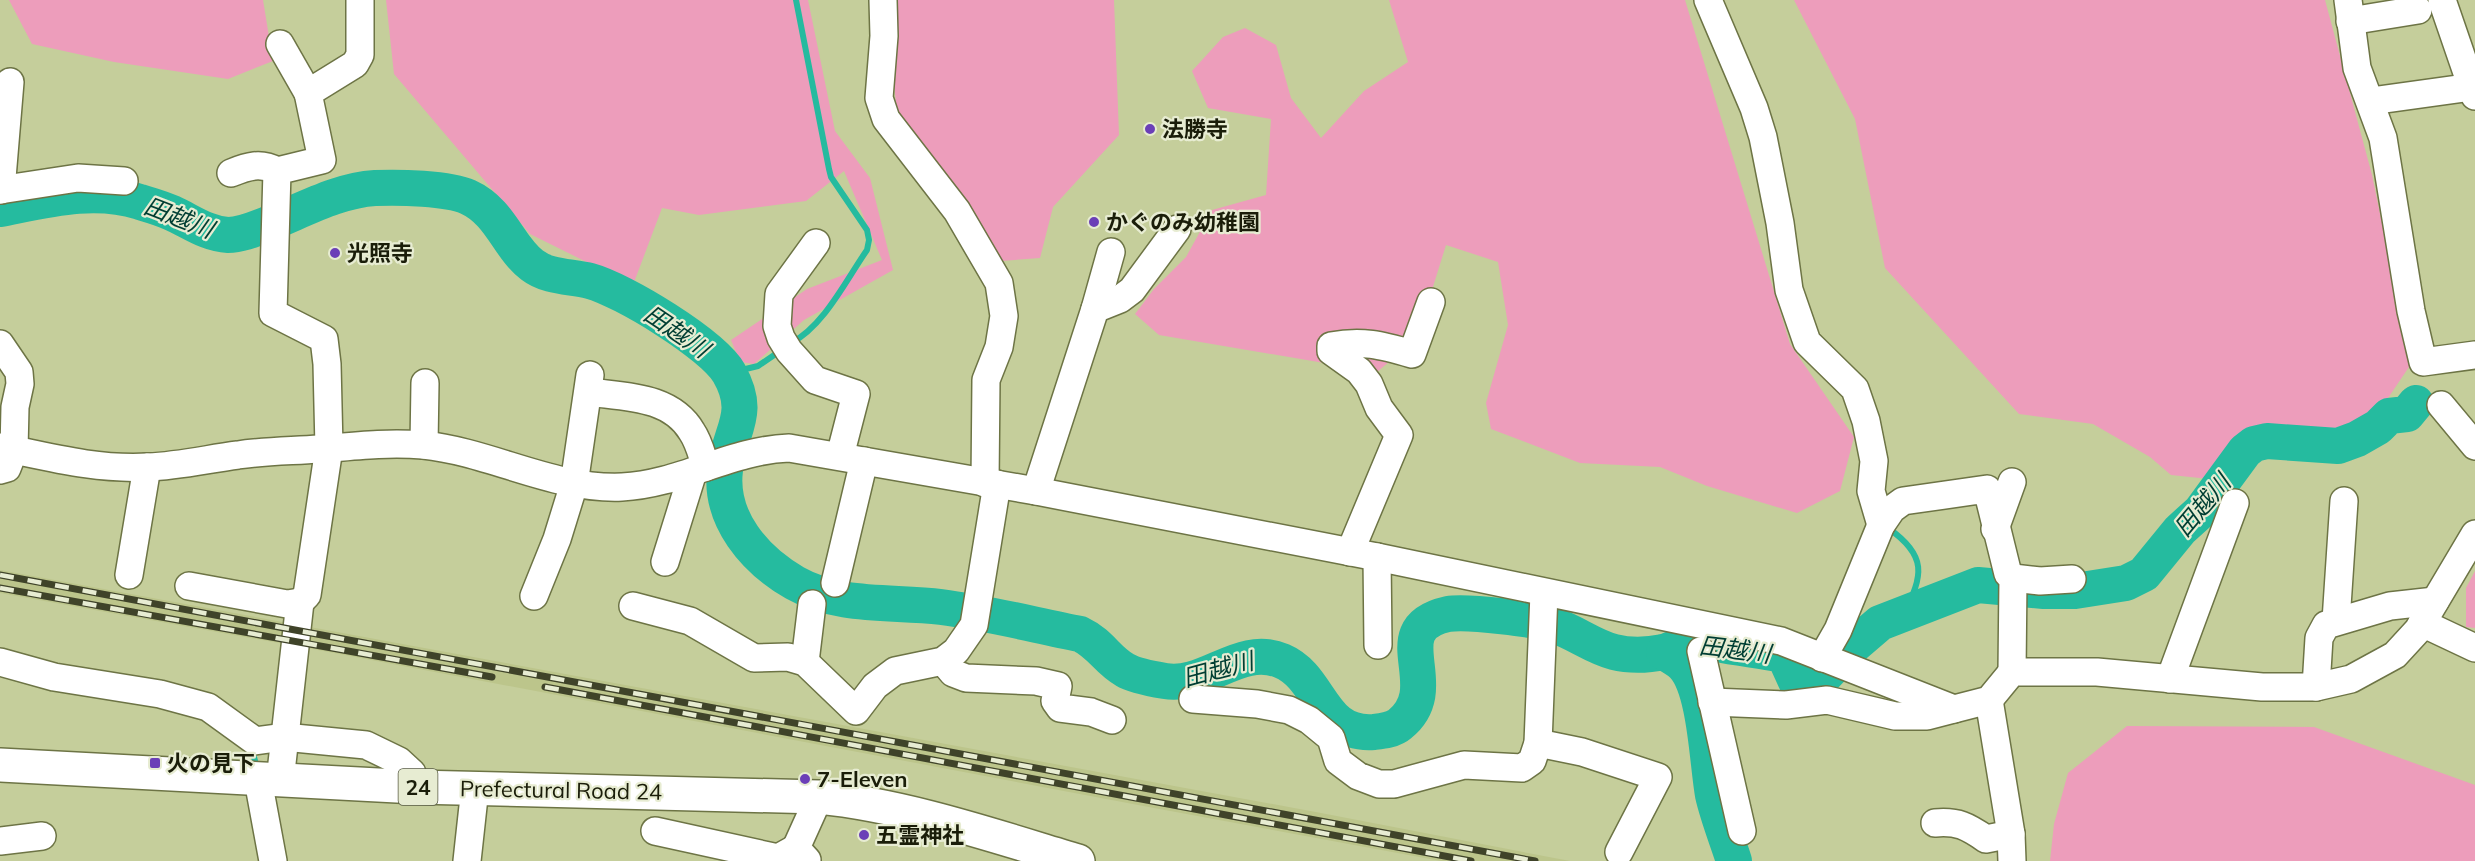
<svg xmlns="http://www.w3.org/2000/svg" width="2475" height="861" font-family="Mulish,'Noto Sans JP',sans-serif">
<rect width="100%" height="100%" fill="#c5ce9b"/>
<polygon fill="#bcc58b" points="0,570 1321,813 1570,861 1441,861 1154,808 329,652 0,593"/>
<g fill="#ed9dbb">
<polygon points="9,0 263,0 273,61 228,79 114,62 32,44"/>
<polygon points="386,0 808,0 835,131 870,178 893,270 804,320 754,364 740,362 731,340 807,289 882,260 844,171 806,201 699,215 662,208 633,285 530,234 394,74"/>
<polygon points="888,0 1114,0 1119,135 1053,207 1040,258 1001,261 897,112 890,46"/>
<polygon points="1389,0 1685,0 1790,344 1854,437 1840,491 1797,513 1707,486 1660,467 1580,463 1491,429 1486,403 1508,325 1498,262 1446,245 1417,338 1377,372 1159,335 1135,314 1154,289 1186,257 1212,210 1266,195 1271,119 1208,108 1192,71 1223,37 1245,28 1276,45 1291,98 1321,138 1364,91 1408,62"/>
<polygon points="1794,0 2325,0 2372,175 2411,364 2361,438 2267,448 2219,480 2171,475 2150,457 2093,424 2019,414 1885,268 1855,119"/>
<polygon points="2475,571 2475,628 2466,627 2466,588"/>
<polygon points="2127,726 2314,727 2475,785 2475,861 2050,861 2054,824 2068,773"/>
</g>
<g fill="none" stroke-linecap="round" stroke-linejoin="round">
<g stroke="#25bb9f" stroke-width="6">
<path d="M 791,343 C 824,326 846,280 867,250 L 869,240 L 867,230 L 831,177 L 829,169 L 796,0"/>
<polyline points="729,373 758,366 780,351"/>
<path d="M 1888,528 C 1928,556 1923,575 1904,614"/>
<polyline points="251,747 256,764"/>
</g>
<g stroke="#25bb9f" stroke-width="36">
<path d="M 0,209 C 46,200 94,187 140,202 C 150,205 161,208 172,213 C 190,221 207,234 228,235 C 243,235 259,227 273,222 C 305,209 340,190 375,188 C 399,187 448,188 468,197 C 501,212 508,247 532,265 C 549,278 571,276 590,281 C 623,290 712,344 729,373 C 753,415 729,430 725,470 C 719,519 755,560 795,583 C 839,608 893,601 941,607 C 988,613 1034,625 1080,634 C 1101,644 1107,660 1125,670 C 1135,676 1153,679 1165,681 C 1206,688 1240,643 1282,661 C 1322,678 1320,736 1374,732 C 1383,731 1393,730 1400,724 C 1447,686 1380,629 1448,614 C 1467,611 1538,619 1556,626 C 1576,633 1594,647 1614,652 C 1630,656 1649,655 1664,652 C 1674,649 1684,642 1694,641 C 1701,640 1710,643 1716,644 C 1739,648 1761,651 1784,655 L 1799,688 L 1812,689 L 1852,647 L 1880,623 L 1978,585 L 2044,591 L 2075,591 L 2126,583 L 2144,574 L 2180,530 L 2201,511 L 2245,451 L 2254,444 L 2267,441 L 2338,446 L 2357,439 L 2378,427 L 2389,416 L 2407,414 L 2416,403"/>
<path d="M 1664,652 C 1670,656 1678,660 1683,665 C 1706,689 1707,762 1713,795 C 1718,817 1727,839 1734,861"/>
</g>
<g stroke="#6d7445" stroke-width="30">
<g id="minor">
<polyline points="883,0 884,36 879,98 886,119 957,211 999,283 1004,316 999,347 986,380 985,483"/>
<polyline points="1708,0 1754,108 1763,137 1780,223 1789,290 1807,342 1855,389 1866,421 1874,461 1871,491 1881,525"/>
<polyline points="2348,0 2357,68 2383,138 2411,311 2423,362 2475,355"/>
<polyline points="2442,0 2475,96"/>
<polyline points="2350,21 2418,10"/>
<polyline points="280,44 308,93"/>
<polyline points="2371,101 2472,87"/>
<path d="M 231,173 C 248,166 261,162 277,171"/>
<polyline points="0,190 78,178 124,181"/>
<polyline points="1,190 10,82"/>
<polyline points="816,243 779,294 777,326 781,338 789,351 815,380 856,394 840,456"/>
<polyline points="1095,309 1111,252"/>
<polyline points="0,344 19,372 20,384 15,407 14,450 7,468 0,470"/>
<path d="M 589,392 C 626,397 671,396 692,432 C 699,442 702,456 706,467"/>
<polyline points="2441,405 2475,446"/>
<polyline points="424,445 425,383"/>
<path d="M 0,447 C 49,457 97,470 148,467 C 179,466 207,459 238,455 C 264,451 292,451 319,449 C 354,446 388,442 423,445 C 491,452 554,490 622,487 C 681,484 731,450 789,448 L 1036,491 L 1377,557 L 1781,641 L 1954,709 L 1989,700 L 2012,672 L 2097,672 L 2262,687 L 2316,687 L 2351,679 L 2395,655 L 2418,630 L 2475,534"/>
<polyline points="1036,491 1095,309 1120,299 1132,290 1177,229"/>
<polyline points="1995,529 2012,482"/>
<path d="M 1350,552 L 1399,435 L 1379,408 L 1369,384 L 1359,371 L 1331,351 L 1331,346 C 1362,340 1381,345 1412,354 L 1431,302"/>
<polyline points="1377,557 1378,645"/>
<polyline points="665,562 693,472"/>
<polyline points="129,575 147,467"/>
<polyline points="2013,578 2040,581 2072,579"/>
<polyline points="835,583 864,461"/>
<polyline points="189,586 287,604 300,602 307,595 329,448 327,364 324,339 273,313 277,171 322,160 308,93 355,64 360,55 360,0"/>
<polyline points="534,596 557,539 574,484 590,375"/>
<polyline points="633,606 690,621 754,658 788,657 805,662 856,711 875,686 895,671 943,661 956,651 974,625 997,484"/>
<polyline points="2336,621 2344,501"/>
<polyline points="2422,623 2475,648"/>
<polyline points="1701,651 1742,831"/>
<polyline points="1822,658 1838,630 1881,525 1892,509 1903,501 1987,489 2008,574 2013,578 2012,672"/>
<polyline points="943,661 953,673 966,678 1036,681 1058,686 1055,701 1060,708 1091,712 1112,720"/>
<polyline points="0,662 54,677 160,694 208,707 255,741 284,737 366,745 399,761 412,773 416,787"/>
<polyline points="805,662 812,604"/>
<polyline points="2170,679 2235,503"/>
<polyline points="2316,687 2319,638 2326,625 2390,606 2435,601"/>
<polyline points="1193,699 1257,704 1289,710 1309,720 1331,738 1338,761 1358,776 1379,784 1394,784 1464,765 1522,768 1532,761 1538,743 1544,593"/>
<polyline points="1989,700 2011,834 2012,861"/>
<polyline points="1712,702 1786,705 1827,700 1895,716 1927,716 1954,709"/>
<polyline points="1538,743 1582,752 1658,777 1619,852"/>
<polyline points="258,780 273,861"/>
<polyline points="280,781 300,602"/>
<path d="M 1935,823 C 1958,821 1967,826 1986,839 L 2011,834"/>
<polyline points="655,831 778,858 796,848"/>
<polyline points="0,841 42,836"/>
<polyline points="807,860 796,848 819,797"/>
<polyline points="467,861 475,788"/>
</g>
</g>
<g stroke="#6d7445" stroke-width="36">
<path id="major" d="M 0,765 L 416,787 L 819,797 C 907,806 994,836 1078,861"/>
</g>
<use href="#minor" stroke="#fff" stroke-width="27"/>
<use href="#major" stroke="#fff" stroke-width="33"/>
<g stroke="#3f4329" stroke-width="7">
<g id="rail">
<polyline points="0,575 1535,861"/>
<polyline points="0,588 492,677"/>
<polyline points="545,687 1471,861"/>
</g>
</g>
<use href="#rail" stroke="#e7ecd2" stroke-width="4.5" stroke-dasharray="14" stroke-linecap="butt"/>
</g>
<g fill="#6b3fb7" stroke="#e7ecd2" stroke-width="2">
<circle cx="1150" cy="129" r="6"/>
<circle cx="1094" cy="222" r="6"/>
<circle cx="335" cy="253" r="6"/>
<rect x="149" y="757" width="12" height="12" rx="3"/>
<circle cx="805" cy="779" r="6"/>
<circle cx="864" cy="835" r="6"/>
</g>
<g text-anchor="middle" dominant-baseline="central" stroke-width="4.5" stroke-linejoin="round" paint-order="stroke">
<rect fill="#e7ecd2" stroke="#585b45" stroke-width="1.5" x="398.5" y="769" width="39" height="36" rx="4.5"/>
<g font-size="21" font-weight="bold" fill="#1a1d09">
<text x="418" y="787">24</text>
</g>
<g font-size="22" font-weight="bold" fill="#1a1d09" stroke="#e7ecd2" text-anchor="start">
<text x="1162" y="129">法勝寺</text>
<text x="1106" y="222">かぐのみ幼稚園</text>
<text x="347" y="253">光照寺</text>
<text x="167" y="763">火の見下</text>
<text x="817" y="779">7-Eleven</text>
<text x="876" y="835">五霊神社</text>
</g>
<g font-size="22" fill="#1a1d09" stroke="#e7ecd2">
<text transform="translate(561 790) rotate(1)">Prefectural Road 24</text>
</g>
<g font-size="24" font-style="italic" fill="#003e33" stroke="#e7ecd2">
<text transform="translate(179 217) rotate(21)">田越川</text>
<text transform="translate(677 331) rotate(34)">田越川</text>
<text transform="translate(2202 505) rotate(-50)">田越川</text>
<text transform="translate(1735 649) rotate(7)">田越川</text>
<text transform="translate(1218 669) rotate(-15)">田越川</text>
</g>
</g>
</svg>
